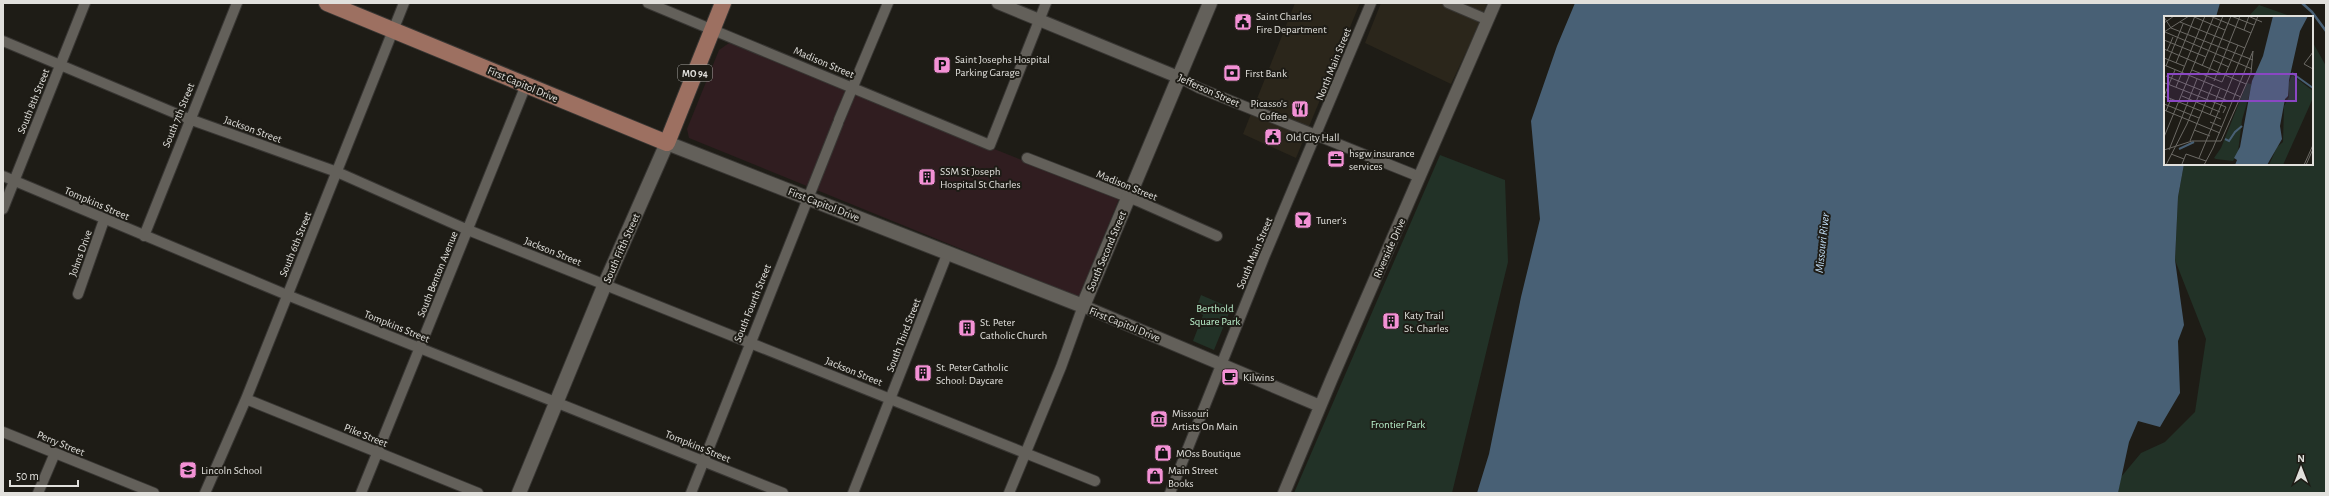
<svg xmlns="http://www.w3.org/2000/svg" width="2329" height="496" font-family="'Alegreya Sans',sans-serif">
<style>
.built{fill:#2b261b}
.medical{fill:#301d20}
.green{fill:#223227}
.water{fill:#486075}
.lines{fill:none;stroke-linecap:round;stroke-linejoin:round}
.stream{stroke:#486075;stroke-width:2.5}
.minor-casing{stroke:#383633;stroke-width:12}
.tertiary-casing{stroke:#383633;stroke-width:14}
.secondary-casing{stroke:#383633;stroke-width:16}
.primary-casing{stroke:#383633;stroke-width:18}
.minor{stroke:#63605a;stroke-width:10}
.tertiary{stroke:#63605a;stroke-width:12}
.secondary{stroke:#63605a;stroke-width:14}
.primary{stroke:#9d7061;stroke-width:16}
.labels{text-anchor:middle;stroke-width:4;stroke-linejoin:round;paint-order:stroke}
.shield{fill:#1e1c16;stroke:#a6a5a1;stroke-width:1}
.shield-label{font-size:10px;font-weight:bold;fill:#e1e0dc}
.poi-label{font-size:11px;fill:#e1e0dc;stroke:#1e1c16;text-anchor:start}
.street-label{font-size:11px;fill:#e1e0dc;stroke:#1e1c16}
.park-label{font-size:11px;fill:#bbf2cd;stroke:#1e1c16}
.water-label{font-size:12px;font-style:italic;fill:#c2def7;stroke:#1e1c16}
.inset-river{fill:none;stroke:#486075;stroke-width:2}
.inset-road{fill:none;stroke:#6c6a65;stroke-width:1}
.view{fill:#8a47c3;fill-opacity:0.15;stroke:#8a47c3;stroke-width:2}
.inset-edge{fill:none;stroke:#e1e0dc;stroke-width:2}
</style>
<rect width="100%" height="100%" fill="#1e1c16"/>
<path class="built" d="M1295 3H1360L1296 158 1243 134Z
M1381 3H1487L1478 27 1451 84 1365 43Z"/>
<path class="medical" d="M729 43 1119 199 1079 297 689 138 687 129 719 50Z"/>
<path class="green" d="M2259 5 2293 17H2248Z
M2312 41 2326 66V493H2118L2121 477 2141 453 2165 442 2195 412 2206 339 2175 260 2178 197 2184 164H2312Z
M1440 155 1505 180 1508 262 1452 493H1294Z
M1201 295 1231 308 1214 350 1193 341 1203 315 1195 311Z"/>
<path class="water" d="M1575 3H2220L2216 17H2165V164H2184L2178 197 2175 260 2184 325 2178 341 2180 393 2160 427 2138 421 2129 442 2118 493H1477L1489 454 1521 297 1540 219 1531 121 1557 46Z"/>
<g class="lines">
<path class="stream" d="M2302 3 2312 12 2326 31"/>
<defs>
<path id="minor" d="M648 3 990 145 1046 3
M1448 3 1488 20
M3 41 189 119 337 172 468 230 1095 481
M1178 77 1199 88 1420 177
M839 120 888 3
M1027 158 1138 201 1217 236
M3 176 287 295 783 493
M3 209 85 3
M144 236 237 3
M78 294 104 220
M246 399 478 493
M3 432 154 493
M38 493 55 453
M205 493 246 399 404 3
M361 493 526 85
M691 493 838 123
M853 493 948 252
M1009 493 1061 367 1083 306
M1170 493 1265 255 1371 3"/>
<path id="tertiary" d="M998 3 1178 77
M1083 306 1320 406
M1284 493 1332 378 1495 3"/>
<path id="secondary" d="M519 493 605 284 667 143 1083 306 1210 3"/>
<path id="primary" d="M327 3 667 143 723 3"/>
</defs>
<use href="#minor" class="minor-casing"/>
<use href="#tertiary" class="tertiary-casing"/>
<use href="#secondary" class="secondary-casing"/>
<use href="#primary" class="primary-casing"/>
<use href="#minor" class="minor"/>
<use href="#tertiary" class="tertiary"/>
<use href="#secondary" class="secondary"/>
<use href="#primary" class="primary"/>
</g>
<defs>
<symbol id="civic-square" viewBox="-11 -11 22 22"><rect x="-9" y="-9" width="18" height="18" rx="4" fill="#f391d5" stroke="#1e1c16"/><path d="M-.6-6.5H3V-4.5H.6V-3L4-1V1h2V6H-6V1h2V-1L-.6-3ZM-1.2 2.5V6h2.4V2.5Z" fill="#111"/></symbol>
<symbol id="parking-square" viewBox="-11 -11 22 22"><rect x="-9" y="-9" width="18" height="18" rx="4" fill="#f391d5" stroke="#1e1c16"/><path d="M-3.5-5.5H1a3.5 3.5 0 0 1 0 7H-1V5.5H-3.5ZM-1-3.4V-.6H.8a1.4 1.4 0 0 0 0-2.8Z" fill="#111"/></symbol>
<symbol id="bank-square" viewBox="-11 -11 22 22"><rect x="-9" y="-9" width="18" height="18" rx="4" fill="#f391d5" stroke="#1e1c16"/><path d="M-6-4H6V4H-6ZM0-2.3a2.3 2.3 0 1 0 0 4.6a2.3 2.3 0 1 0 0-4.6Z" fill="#111"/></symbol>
<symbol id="restaurant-square" viewBox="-11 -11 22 22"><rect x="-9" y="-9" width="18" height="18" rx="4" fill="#f391d5" stroke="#1e1c16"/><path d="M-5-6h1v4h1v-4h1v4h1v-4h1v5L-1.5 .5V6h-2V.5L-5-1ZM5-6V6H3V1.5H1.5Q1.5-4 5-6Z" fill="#111"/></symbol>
<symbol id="office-square" viewBox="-11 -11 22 22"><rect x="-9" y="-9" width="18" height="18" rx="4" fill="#f391d5" stroke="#1e1c16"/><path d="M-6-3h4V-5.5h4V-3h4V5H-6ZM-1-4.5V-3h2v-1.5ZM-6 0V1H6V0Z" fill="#111"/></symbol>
<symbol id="building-square" viewBox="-11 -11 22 22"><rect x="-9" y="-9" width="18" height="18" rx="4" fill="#f391d5" stroke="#1e1c16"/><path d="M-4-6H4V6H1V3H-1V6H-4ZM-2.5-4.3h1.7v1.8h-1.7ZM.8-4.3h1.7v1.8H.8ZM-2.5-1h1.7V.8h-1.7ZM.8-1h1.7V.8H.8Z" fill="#111"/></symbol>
<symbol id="bar-square" viewBox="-11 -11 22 22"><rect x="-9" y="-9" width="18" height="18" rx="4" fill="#f391d5" stroke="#1e1c16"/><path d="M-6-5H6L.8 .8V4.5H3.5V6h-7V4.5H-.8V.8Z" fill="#111"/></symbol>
<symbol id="cafe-square" viewBox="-11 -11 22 22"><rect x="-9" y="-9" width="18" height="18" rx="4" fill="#f391d5" stroke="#1e1c16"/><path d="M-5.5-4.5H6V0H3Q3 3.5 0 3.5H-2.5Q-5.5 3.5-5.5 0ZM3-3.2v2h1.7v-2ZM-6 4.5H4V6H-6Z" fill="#111"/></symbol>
<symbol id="museum-square" viewBox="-11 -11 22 22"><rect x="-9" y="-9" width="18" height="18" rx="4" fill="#f391d5" stroke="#1e1c16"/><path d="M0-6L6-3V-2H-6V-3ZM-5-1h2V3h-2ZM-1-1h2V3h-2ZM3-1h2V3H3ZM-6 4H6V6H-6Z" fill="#111"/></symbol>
<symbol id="shop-square" viewBox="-11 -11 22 22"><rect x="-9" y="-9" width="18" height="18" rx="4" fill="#f391d5" stroke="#1e1c16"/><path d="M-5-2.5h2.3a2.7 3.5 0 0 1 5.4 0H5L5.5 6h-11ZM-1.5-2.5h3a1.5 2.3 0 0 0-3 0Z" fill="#111"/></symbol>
<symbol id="school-square" viewBox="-11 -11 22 22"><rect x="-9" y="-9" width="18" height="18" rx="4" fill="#f391d5" stroke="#1e1c16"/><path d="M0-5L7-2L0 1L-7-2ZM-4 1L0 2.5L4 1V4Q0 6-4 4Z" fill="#111"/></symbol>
</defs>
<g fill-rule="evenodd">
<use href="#civic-square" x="1233" y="12" width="20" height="20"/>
<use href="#parking-square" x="932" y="55" width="20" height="20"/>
<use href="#bank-square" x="1222" y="63" width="20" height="20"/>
<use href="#restaurant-square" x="1290" y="99" width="20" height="20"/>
<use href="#civic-square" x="1263" y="127" width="20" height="20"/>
<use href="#office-square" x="1326" y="149" width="20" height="20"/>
<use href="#building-square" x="917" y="167" width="20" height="20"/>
<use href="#bar-square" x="1293" y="210" width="20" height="20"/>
<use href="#building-square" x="1381" y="311" width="20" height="20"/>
<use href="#building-square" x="957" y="318" width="20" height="20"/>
<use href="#building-square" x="913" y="363" width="20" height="20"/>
<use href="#cafe-square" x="1220" y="367" width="20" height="20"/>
<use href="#museum-square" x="1149" y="409" width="20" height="20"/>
<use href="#shop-square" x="1153" y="443" width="20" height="20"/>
<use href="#school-square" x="178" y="460" width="20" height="20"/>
<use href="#shop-square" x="1145" y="466" width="20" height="20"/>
</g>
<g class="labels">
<rect class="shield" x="678" y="65" width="34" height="16" rx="3"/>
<g class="shield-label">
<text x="695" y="77">MO 94</text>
</g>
<g class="poi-label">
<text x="1256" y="20">Saint Charles<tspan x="1256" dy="13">Fire Department</tspan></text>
<text x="955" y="63">Saint Josephs Hospital<tspan x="955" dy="13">Parking Garage</tspan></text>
<text x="1245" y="77">First Bank</text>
<text x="1287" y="107" text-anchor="end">Picasso's<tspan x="1287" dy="13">Coffee</tspan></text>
<text x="1286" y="141">Old City Hall</text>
<text x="1349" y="157">hsgw insurance<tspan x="1349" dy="13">services</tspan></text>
<text x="940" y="175">SSM St Joseph<tspan x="940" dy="13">Hospital St Charles</tspan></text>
<text x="1316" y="224">Tuner's</text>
<text x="1404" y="319">Katy Trail<tspan x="1404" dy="13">St. Charles</tspan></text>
<text x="980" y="326">St. Peter<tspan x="980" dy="13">Catholic Church</tspan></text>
<text x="936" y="371">St. Peter Catholic<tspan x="936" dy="13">School: Daycare</tspan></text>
<text x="1243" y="381">Kilwins</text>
<text x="1172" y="417">Missouri<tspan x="1172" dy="13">Artists On Main</tspan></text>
<text x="1176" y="457">MOss Boutique</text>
<text x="201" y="474">Lincoln School</text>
<text x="1168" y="474">Main Street<tspan x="1168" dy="13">Books</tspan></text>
</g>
<g class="street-label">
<text transform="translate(824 62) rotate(23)" y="4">Madison Street</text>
<text transform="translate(1333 64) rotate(-68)" y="4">North Main Street</text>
<text transform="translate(523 84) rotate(23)" y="4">First Capitol Drive</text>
<text transform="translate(1209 90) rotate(24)" y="4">Jefferson Street</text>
<text transform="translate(33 101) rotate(-68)" y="4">South 8th Street</text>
<text transform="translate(178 115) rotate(-68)" y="4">South 7th Street</text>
<text transform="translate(253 129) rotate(20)" y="4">Jackson Street</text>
<text transform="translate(1127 185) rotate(22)" y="4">Madison Street</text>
<text transform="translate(97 203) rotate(23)" y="4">Tompkins Street</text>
<text transform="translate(824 204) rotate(21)" y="4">First Capitol Drive</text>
<text transform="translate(295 244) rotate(-68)" y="4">South 6th Street</text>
<text transform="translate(621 248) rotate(-66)" y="4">South Fifth Street</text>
<text transform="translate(1389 248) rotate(-66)" y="4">Riverside Drive</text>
<text transform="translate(553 251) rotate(22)" y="4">Jackson Street</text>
<text transform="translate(1106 251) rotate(-67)" y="4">South Second Street</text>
<text transform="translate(80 253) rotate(-70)" y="4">Johns Drive</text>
<text transform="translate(1254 253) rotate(-67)" y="4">South Main Street</text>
<text transform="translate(437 274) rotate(-68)" y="4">South Benton Avenue</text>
<text transform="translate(752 303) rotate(-68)" y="4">South Fourth Street</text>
<text transform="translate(1125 324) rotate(22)" y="4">First Capitol Drive</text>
<text transform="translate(397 326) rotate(22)" y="4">Tompkins Street</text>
<text transform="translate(903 335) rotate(-69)" y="4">South Third Street</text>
<text transform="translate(854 371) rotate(22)" y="4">Jackson Street</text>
<text transform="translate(366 435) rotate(22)" y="4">Pike Street</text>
<text transform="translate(61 443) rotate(22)" y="4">Perry Street</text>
<text transform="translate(698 446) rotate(22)" y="4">Tompkins Street</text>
</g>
<g class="park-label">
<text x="1215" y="312">Berthold<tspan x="1215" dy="13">Square Park</tspan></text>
<text x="1398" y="428">Frontier Park</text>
</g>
<g class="water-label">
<text transform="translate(1822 243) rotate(-84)" y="4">Missouri River</text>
</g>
</g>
<g transform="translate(2164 16)">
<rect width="149" height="149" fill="#1e1c16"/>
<path d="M128 59 149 75V82L119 149H105L113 131 119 126 120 90 125 81 124 69ZM83 67 87 68V73L78 104 74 136 69 145 52 143 50 142 57 132Z" fill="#223227"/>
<path d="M109 0H144L136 15 125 64 124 80 121 83 116 110 118 123 103 149H71L73 144 70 142 76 131 88 65 99 40Z" fill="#486075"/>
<path class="inset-river" d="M128 57 149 72M61 123 65 125 71 116 78 110M15 133 30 126"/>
<path class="inset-road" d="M28 0 61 14M46 0 87 17M67 0 90 9M84 0 98 6M0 1 7 12 89 44M16 6 81 32M0 7 10 0M80 14 85 0M0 16 25 0M1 16 88 53M0 24 42 41M0 33 82 68M3 35 9 21M149 36 140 48 149 53M0 42 20 50M49 44 65 51M12 47 31 0M0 49 63 75 94 0M2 50 19 8M38 50 59 0M28 54 58 66 74 29M2 60 64 85M50 65 76 0M1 67 62 91 59 97M12 71 41 0M0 80 57 103M0 80 11 54M18 80 56 96M0 88 35 102M0 94 56 117M2 95 7 83M46 99 56 73M46 106 58 111M30 114 46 120M0 121 50 0M26 125 49 68M57 125 87 57 89 35M0 134 28 125H57M5 134 33 63M7 138 20 143M35 142 63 75 77 81M18 148 22 138 42 145M2 149 23 108 67 0M40 149 49 132 89 35M140 149 149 129M142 149 149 133"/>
<path class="view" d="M4 58H132V85H4Z"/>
<rect width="149" height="149" class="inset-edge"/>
</g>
<rect width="2329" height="496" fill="none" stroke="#e1e0dc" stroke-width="8"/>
<g transform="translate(2301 468)" stroke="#1e1c16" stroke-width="3" paint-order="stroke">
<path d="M0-3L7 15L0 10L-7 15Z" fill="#e1e0dc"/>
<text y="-6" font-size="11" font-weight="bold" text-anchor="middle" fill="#e1e0dc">N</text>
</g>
<path d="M10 480v6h68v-6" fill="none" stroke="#e1e0dc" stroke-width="2"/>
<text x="16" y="480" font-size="12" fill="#e1e0dc" stroke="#1e1c16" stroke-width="3" paint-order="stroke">50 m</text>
</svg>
